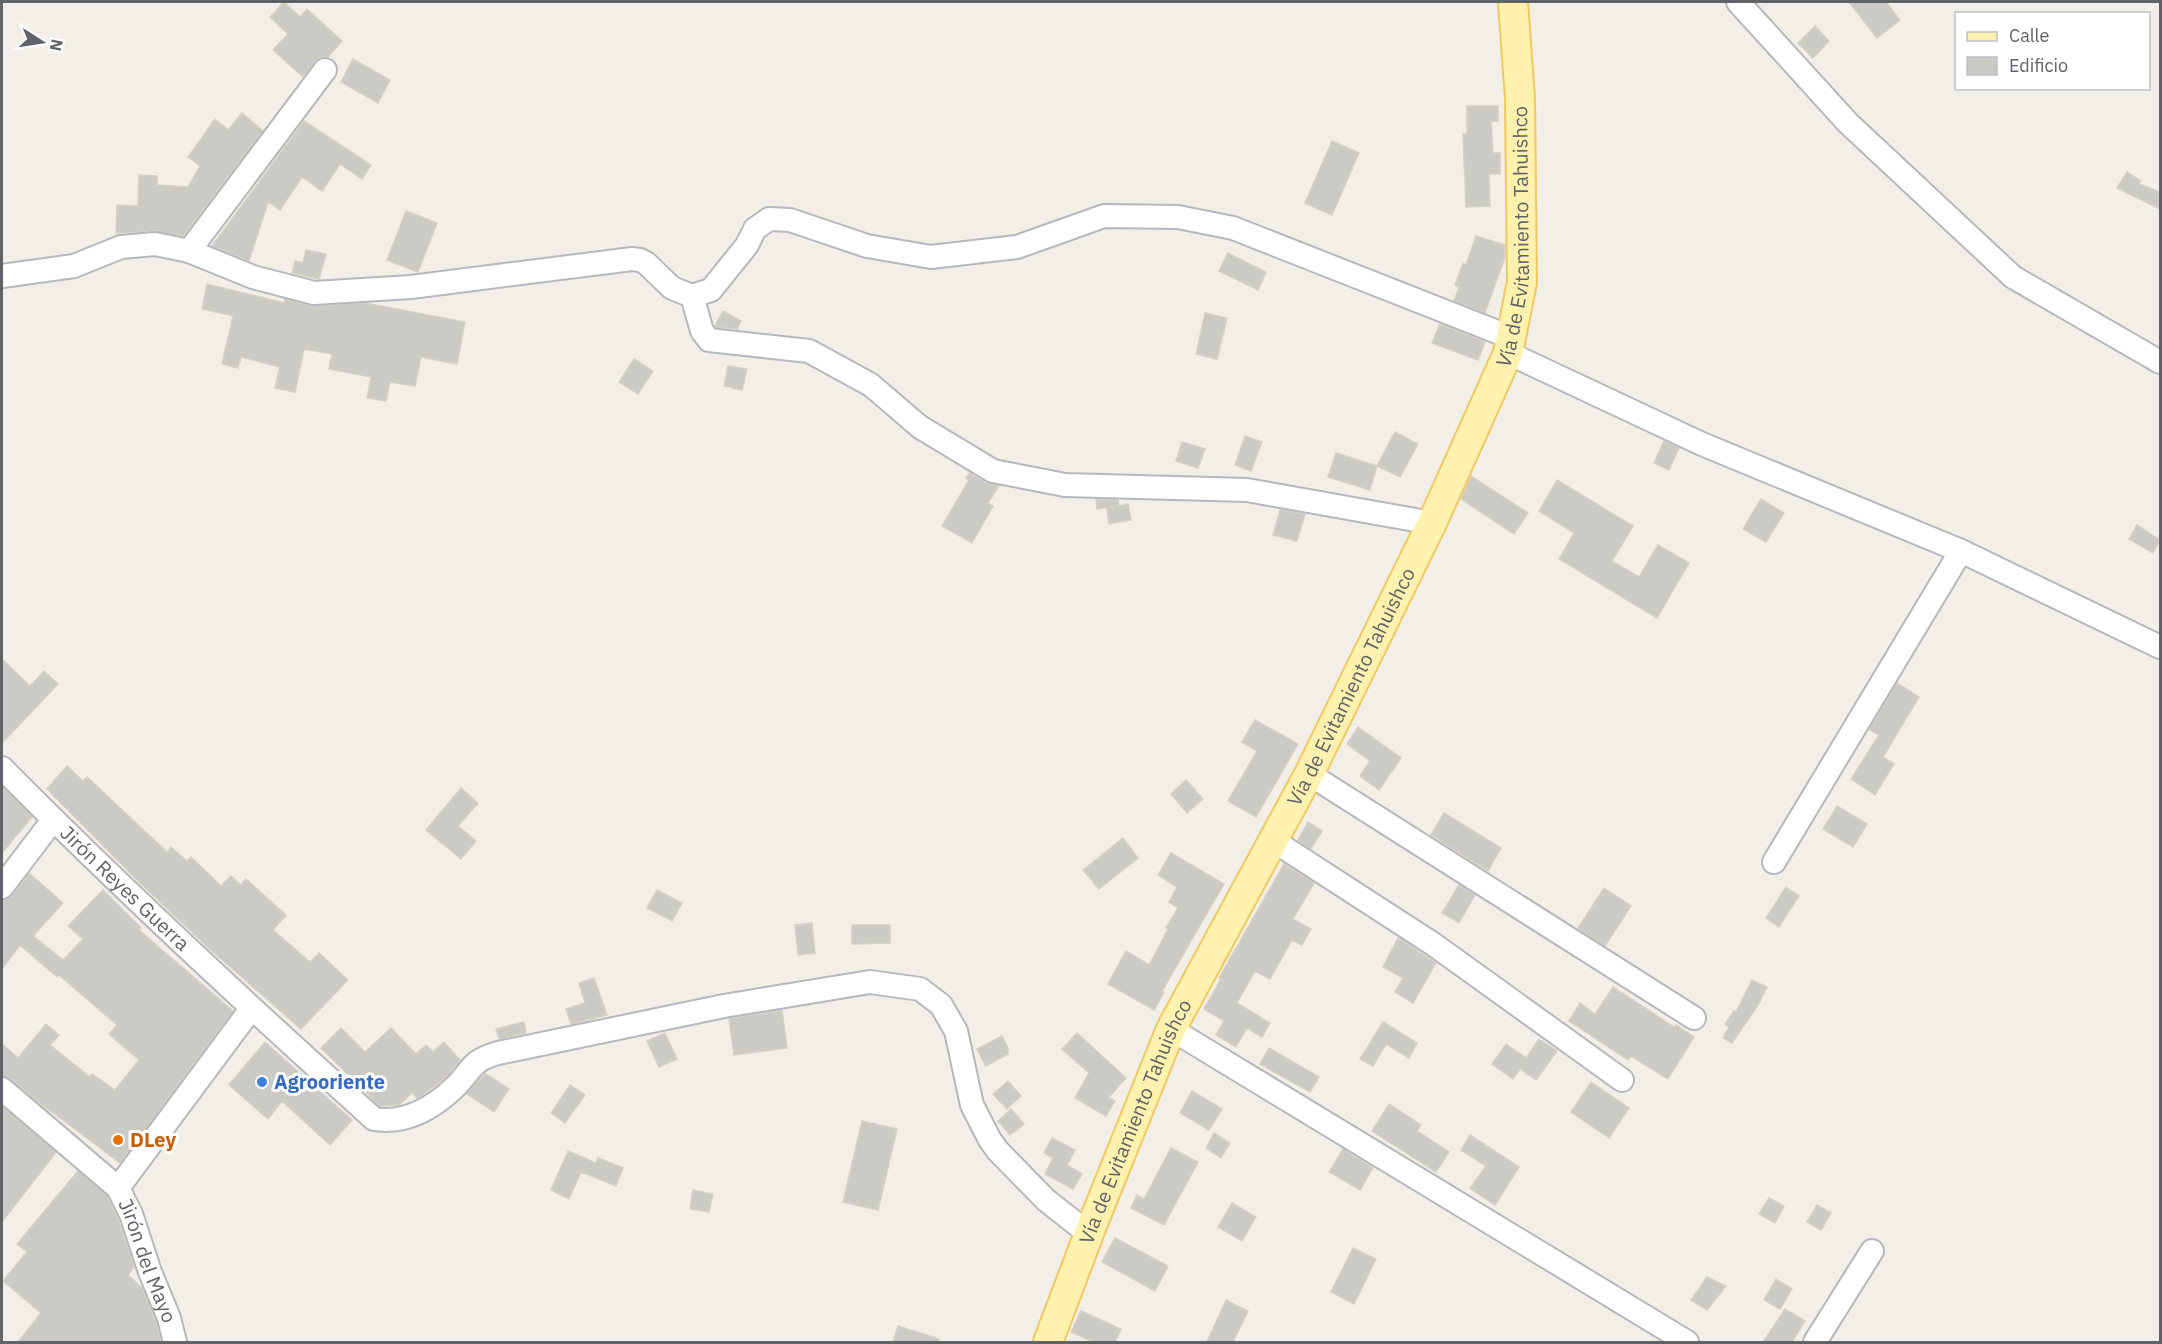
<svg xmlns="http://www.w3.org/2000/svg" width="2162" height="1344" font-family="'IBM Plex Sans',sans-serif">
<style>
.building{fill:#cccac5;stroke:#d6d1c6;stroke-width:1.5}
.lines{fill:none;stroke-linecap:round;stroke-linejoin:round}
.minor-casing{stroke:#b5b8bc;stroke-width:26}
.major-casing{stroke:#f2c960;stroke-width:32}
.minor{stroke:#fff;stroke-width:22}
.major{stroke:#fff2af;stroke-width:28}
.shop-dot{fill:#3f7fe0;stroke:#fff;stroke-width:2}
.food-dot{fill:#e8710a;stroke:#fff;stroke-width:2}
.labels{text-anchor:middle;stroke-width:6;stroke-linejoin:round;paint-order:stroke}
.street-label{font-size:20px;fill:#5f6368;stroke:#fff}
.shop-label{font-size:20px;font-weight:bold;fill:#366cbe;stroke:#fff;text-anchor:start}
.food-label{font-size:20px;font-weight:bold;fill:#c56008;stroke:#fff;text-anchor:start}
</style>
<rect width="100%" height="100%" fill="#f1efe8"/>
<path class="building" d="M284 2 300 17 307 9 342 41 328 57H320L315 61 303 77 273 50 288 34 270 17Z
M1849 2H1886L1900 20 1877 38Z
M1815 26 1829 41 1813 58 1798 43Z
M353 59 390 80 378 103 341 82Z
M1467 106H1498V121H1491L1493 153H1500V174H1489L1490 206 1466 207 1463 134H1467Z
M242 113 263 131 183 236 154 231 116 233 117 205 138 206 139 175 157 176V185L188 187 200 166 188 157 215 119 228 130Z
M304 121 371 165 362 179 340 164 322 191 302 177 280 210 268 202 249 261 212 246Z
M1332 141 1359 153 1332 215 1305 203Z
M2127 172 2141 181 2139 184 2160 192V209L2117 188Z
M406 211 437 223 418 272 387 260Z
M1476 236 1505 245V257L1485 313 1454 301 1459 287 1455 285 1463 263 1466 265Z
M306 250 326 254 319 279 292 273 295 261 303 263Z
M1228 253 1266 272 1258 290 1219 271Z
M207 284 284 303 285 299 314 306 365 303 465 322 457 364 421 357 415 386 390 382 386 401 367 398 371 377 329 369 332 354 304 349 295 392 275 388 280 367 241 357 238 368 222 364 233 316 202 309Z
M723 311 741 321 737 329 716 327 715 326Z
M1205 313 1227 318 1217 359 1196 354Z
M1440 324 1485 342 1478 360 1432 343Z
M634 359 653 371 638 394 619 382Z
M728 366 747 369 742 390 724 386Z
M1395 432 1418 444 1400 477 1377 466Z
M1245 436 1262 442 1251 471 1235 465Z
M1664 441 1679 448 1669 470 1654 463Z
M1182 442 1205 449 1198 468 1176 461Z
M1336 453 1377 466 1370 490 1328 477Z
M969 473 986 483 999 486 988 503 993 506 972 543 942 526 969 480 966 478Z
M1471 476 1528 513 1514 534 1461 499Z
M1557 480 1633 526 1612 561 1639 577 1658 545 1689 563 1657 618 1559 559 1574 533 1539 511Z
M1096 499 1118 500 1119 506 1128 504 1131 520 1109 524 1107 508 1116 506 1097 509Z
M1761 499 1784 513 1766 542 1743 529Z
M1280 510 1305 514 1297 541 1273 535Z
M2137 525 2160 540 2153 553 2129 539Z
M2 659 30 686 44 671 58 684 2 743Z
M1897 683 1919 697 1883 757 1894 764 1875 795 1851 779 1879 735 1869 729Z
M1255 720 1298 744 1256 817 1228 801 1257 751 1242 742Z
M1358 727 1401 758 1379 790 1360 776 1370 761 1347 744Z
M67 766 83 781 87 777 167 852 171 847 187 861 191 857 221 886 231 876 241 885 246 879 286 915 273 930 310 962 319 953 348 980 301 1029 213 952 139 882 47 789Z
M1186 780 1203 799 1187 813 1171 794Z
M2 787 32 817 2 853Z
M461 788 478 803 458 826 476 841 461 859 426 830Z
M1837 806 1867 824 1853 847 1823 829Z
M1444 813 1501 848 1488 871 1431 835Z
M1308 822 1322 831 1311 849 1298 840Z
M1123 838 1138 858 1099 889 1083 870Z
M1171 853 1224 884 1162 991 1164 992 1154 1010 1108 984 1126 951 1149 965 1168 929 1166 928 1178 908 1169 902 1177 887 1158 875Z
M1284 864 1314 883 1293 919 1311 929 1302 945 1292 940 1270 979 1255 971 1237 1003 1270 1023 1262 1037 1247 1028 1236 1047 1216 1035 1224 1021 1204 1009 1221 979 1219 978Z
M29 873 63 903 33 936 63 960 83 939 68 926 103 890 141 928 139 930 233 1011 120 1163 36 1100 11 1079 2 1075V1044L18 1058 46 1024 59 1035 50 1045 90 1077 92 1074 115 1090 139 1060 109 1034 117 1025 59 975 57 977 20 945 2 969V902L12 896Z
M1459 885 1475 895 1459 923 1442 913Z
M1786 887 1799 896 1779 927 1766 918Z
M1604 888 1631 906 1605 946 1578 928Z
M657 890 682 903 672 921 647 908Z
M812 923 815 953 798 955 795 925Z
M852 925H890V943L852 944Z
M1398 938 1436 963 1413 1003 1395 992 1403 978 1383 967Z
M594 978 607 1015 571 1024 566 1009 585 1003 579 983Z
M1752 980 1767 987 1758 1005 1732 1043 1723 1038 1729 1027 1725 1024 1734 1011 1736 1012Z
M1613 987 1674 1027 1676 1025 1694 1037 1668 1079 1631 1056 1628 1060 1569 1021 1580 1003 1595 1014Z
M782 1010 787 1048 734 1055 729 1019Z
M524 1022 526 1033 499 1039 496 1029Z
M1383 1022 1417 1043 1409 1058 1386 1044 1373 1066 1360 1059Z
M341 1028 365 1052 391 1028 416 1054 426 1045 433 1052 444 1042 460 1060 446 1077 421 1096 417 1098 412 1093 399 1105 380 1106 321 1048Z
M665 1033 677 1059 659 1067 647 1041Z
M1077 1033 1126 1078 1109 1097 1115 1101 1106 1116 1075 1098 1089 1073 1062 1049Z
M1002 1036 1008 1048V1054L986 1066 977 1049Z
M1539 1039 1557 1051 1536 1080 1520 1069 1513 1079 1492 1064 1506 1044 1526 1058Z
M265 1042 352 1120 330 1145 282 1101 268 1119 229 1085Z
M1269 1048 1319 1077 1310 1092 1260 1064Z
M485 1073 509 1089 494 1112 467 1094Z
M1008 1081 1021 1096 1007 1109 993 1094Z
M1591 1082 1629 1108 1609 1138 1571 1112Z
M570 1085 585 1095 565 1123 551 1113Z
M1192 1091 1222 1109 1209 1130 1180 1113Z
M1389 1104 1421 1125 1417 1131 1449 1152 1436 1172 1372 1131Z
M2 1106 56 1152 2 1222Z
M1011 1109 1024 1124 1010 1135 998 1121Z
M862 1121 897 1129 878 1210 843 1202Z
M1214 1133 1230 1143 1221 1158 1206 1148Z
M1470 1135 1519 1167 1495 1205 1470 1188 1486 1166 1461 1150Z
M1052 1138 1075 1150 1067 1165 1082 1174 1073 1189 1045 1174 1053 1158 1044 1153Z
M1171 1148 1198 1162 1164 1225 1131 1208 1137 1195 1144 1199Z
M1343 1149 1373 1168 1360 1190 1329 1172Z
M568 1151 596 1163 598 1158 623 1168 616 1186 581 1172 569 1199 551 1190Z
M78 1171 107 1196 118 1219 134 1267 128 1275 142 1288 156 1322 161 1342H18L41 1313 3 1281 27 1252 17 1244Z
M693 1190 713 1194 709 1212 690 1209Z
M1769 1198 1784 1206 1775 1223 1759 1214Z
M1232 1203 1256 1217 1242 1241 1218 1227Z
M1817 1205 1831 1213 1821 1230 1807 1222Z
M1115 1238 1168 1266 1155 1291 1102 1262Z
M1353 1248 1376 1259 1354 1304 1331 1292Z
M1707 1277 1726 1286 1707 1310 1691 1300Z
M1776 1279 1792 1289 1780 1309 1764 1300Z
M1226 1300 1248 1311 1233 1342H1207Z
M1785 1309 1805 1321 1792 1342H1763Z
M1081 1311 1121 1329 1115 1342H1094L1071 1332Z
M898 1326 939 1339 938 1342H893Z"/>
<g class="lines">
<defs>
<g id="minor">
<path d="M1738 2 1848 123 2013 277 2160 362"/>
<path d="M189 251 325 70"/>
<path d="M2 276 74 266 121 247 155 244 189 251 253 277 314 293 411 287 632 259 640 260 646 263 672 288 692 296 711 290 747 245 755 229 769 219 790 220 867 246 931 257 1017 247 1104 216 1178 217 1233 228 1510 337"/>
<path d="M692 296 702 331 709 340 809 351 871 385 920 427 993 471 1065 485 1247 490 1432 523"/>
<path d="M1508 353 1702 444 1961 551 2160 647"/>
<path id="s1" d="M2 768C122 889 247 1005 374 1119 405 1124 433 1108 455 1087 473 1069 470 1061 498 1053L724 1006 870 982 920 989 941 1005 956 1031 972 1105 990 1140 998 1151 1046 1200 1089 1234"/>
<path d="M1309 774 1694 1018"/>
<path d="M1274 841 1433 944 1622 1080"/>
<path d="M1774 862 1961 551"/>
<path d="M2 887 53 820"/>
<path d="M1171 1029 1687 1342"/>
<path id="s2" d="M2 1089 118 1188 131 1214 150 1272 169 1318 175 1342"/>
<path d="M118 1188 251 1009"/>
<path d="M1815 1342 1872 1251"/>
</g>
<g id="major">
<path id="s3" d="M1048 1342 1093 1223 1171 1029 1309 774 1432 523 1508 353 1522 282 1520 99 1513 2"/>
</g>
</defs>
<use href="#minor" class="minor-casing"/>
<use href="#major" class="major-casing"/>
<use href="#minor" class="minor"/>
<use href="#major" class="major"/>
</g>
<circle class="shop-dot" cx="262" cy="1082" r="6"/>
<circle class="food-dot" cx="118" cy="1140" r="6"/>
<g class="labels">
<g class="street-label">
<text dy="7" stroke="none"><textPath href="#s3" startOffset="1209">Vía de Evitamiento Tahuishco</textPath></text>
<text dy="7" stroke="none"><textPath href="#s3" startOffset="723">Vía de Evitamiento Tahuishco</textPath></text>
<text dy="7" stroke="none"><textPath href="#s1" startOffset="172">Jirón Reyes Guerra</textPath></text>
<text dy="7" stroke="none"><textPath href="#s3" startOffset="237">Vía de Evitamiento Tahuishco</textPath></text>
<text dy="7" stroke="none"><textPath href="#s2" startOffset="231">Jirón del Mayo</textPath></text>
</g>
<g class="shop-label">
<text x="274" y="1089">Agrooriente</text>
</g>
<g class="food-label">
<text x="130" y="1147">DLey</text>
</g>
</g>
<rect width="2162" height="1344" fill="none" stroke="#5f6368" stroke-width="6"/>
<rect x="1955" y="12" width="195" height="78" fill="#ffffff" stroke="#bfc1c3" stroke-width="1.5"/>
<rect x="1967" y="32" width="30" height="9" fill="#fff2af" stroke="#bfc1c3" stroke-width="1.5"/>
<text x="2009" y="42" font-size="18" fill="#5f6368">Calle</text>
<rect x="1967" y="57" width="30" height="18" fill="#cccac5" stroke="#bfc1c3" stroke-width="1.5"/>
<text x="2009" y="72" font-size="18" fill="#5f6368">Edificio</text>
<g transform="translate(42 42) rotate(102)" stroke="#ffffff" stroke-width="4.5" paint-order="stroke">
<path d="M0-4.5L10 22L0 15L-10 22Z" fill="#5f6368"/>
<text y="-9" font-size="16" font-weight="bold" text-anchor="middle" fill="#5f6368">N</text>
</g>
</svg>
